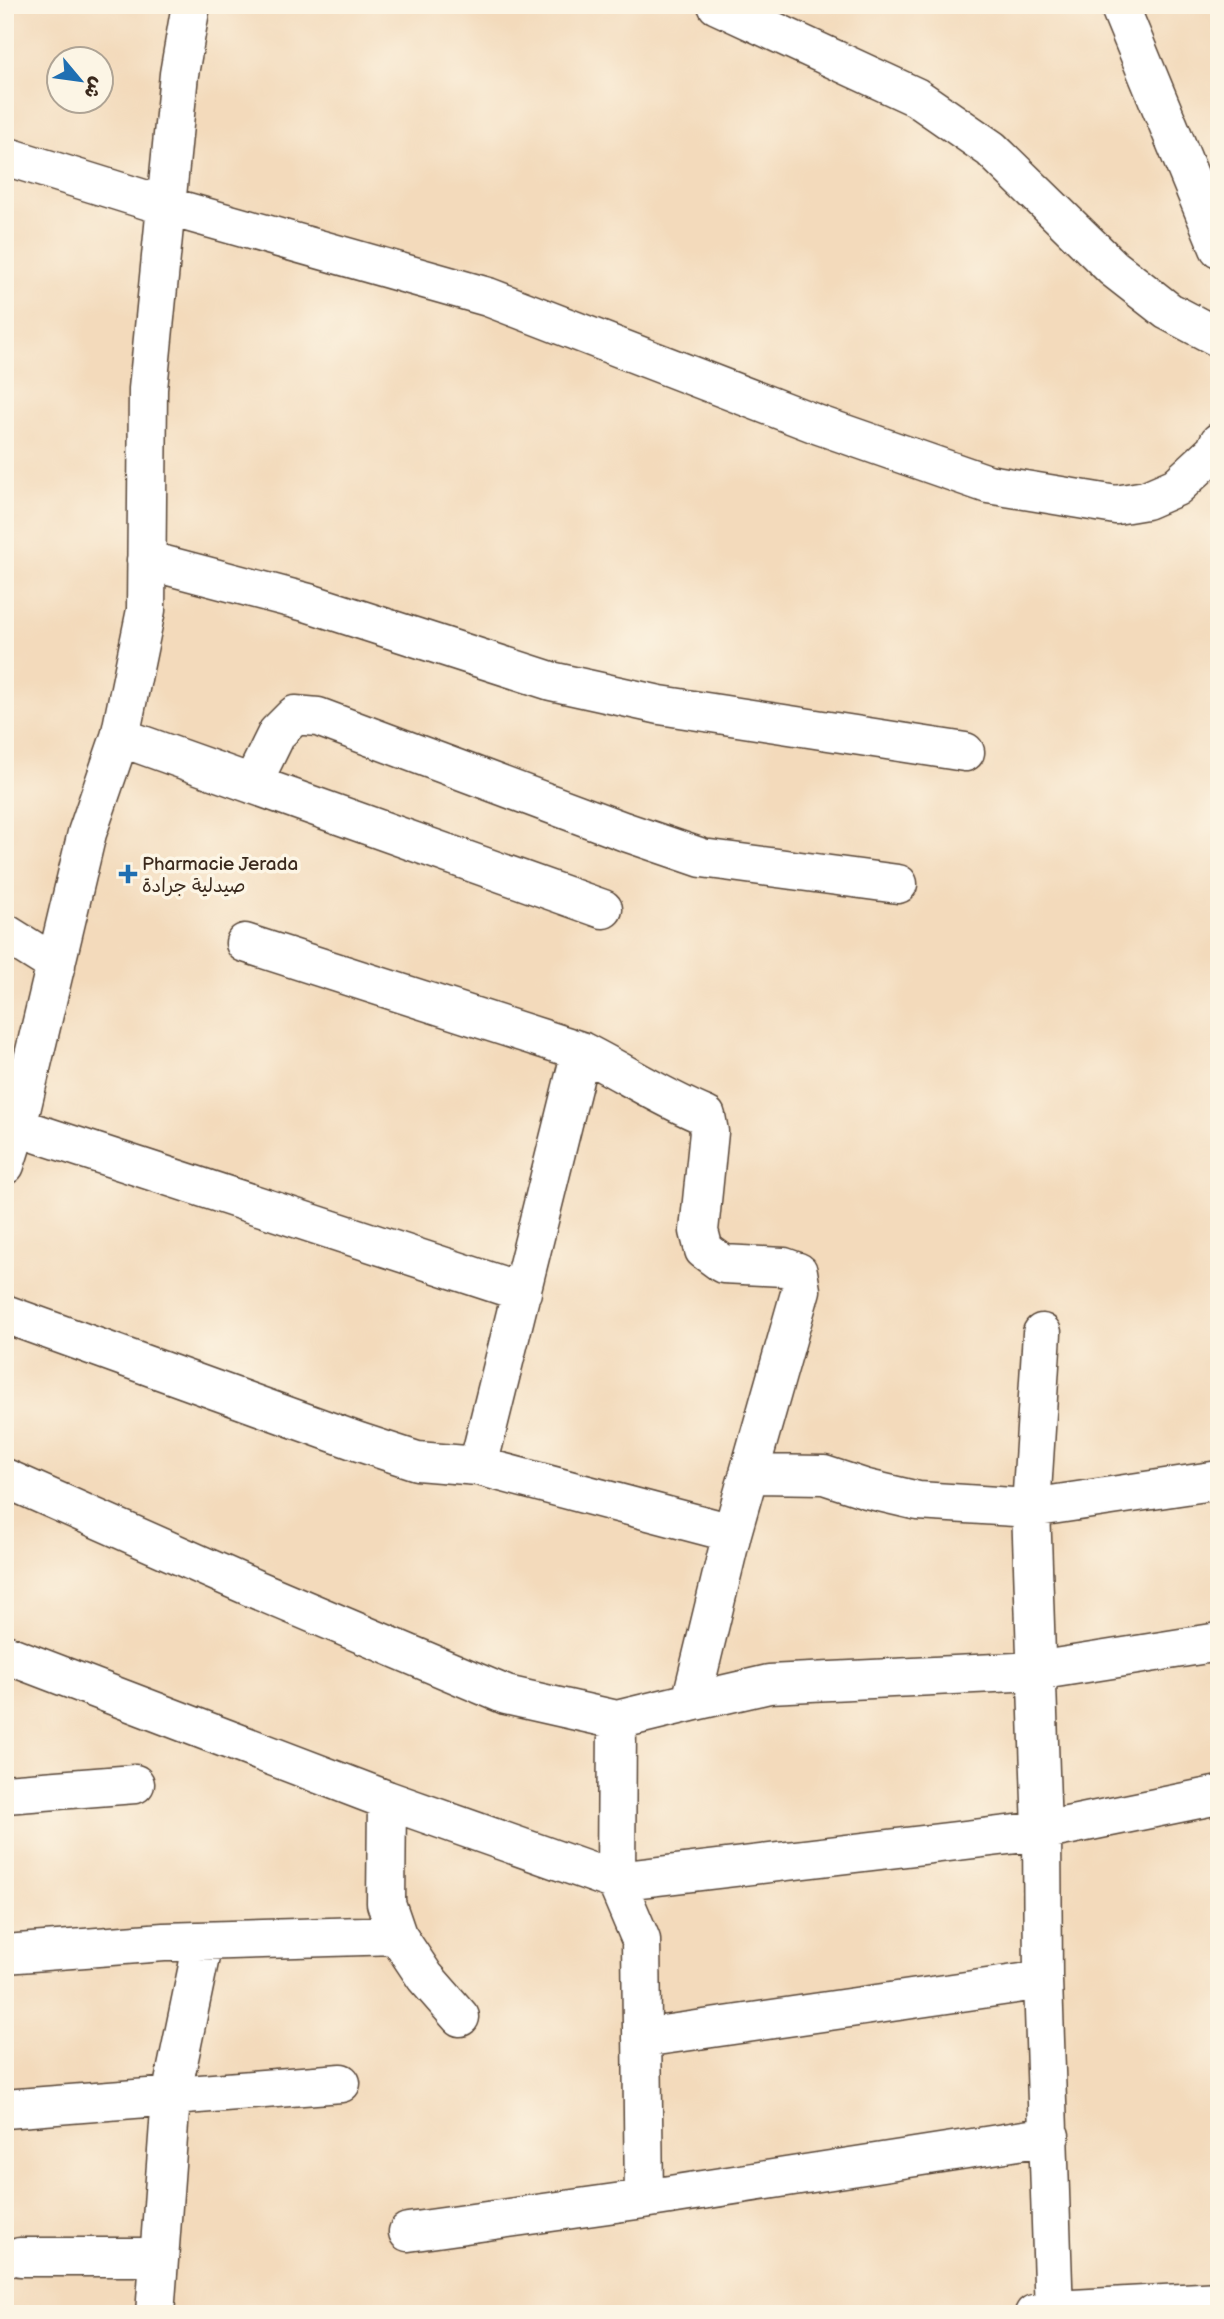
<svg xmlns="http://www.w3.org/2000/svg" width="1224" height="2319" font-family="'Balsamiq Sans','Playpen Sans Arabic',sans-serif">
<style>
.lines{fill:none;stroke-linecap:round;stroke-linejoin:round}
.street-casing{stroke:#574436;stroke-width:41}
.street{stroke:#fff;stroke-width:38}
.poi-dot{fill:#1f6fb2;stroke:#fcf5e5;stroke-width:2.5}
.labels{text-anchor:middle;stroke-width:7;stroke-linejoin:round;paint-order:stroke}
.poi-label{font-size:19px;fill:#3b2a1e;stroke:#fcf5e5;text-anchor:start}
</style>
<rect width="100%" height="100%" fill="#fcf5e5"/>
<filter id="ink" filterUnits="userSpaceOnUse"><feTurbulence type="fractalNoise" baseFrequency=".0143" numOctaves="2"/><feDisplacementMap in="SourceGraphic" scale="14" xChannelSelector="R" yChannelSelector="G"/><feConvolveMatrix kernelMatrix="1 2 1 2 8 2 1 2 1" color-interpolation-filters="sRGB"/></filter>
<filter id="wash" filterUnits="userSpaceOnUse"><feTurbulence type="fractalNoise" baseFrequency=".00686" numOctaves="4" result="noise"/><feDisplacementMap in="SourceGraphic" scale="28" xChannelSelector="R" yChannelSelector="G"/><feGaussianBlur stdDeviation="1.57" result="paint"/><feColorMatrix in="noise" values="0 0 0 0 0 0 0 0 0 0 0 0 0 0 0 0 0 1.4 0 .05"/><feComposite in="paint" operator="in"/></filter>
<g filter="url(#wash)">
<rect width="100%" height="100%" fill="#f3dabb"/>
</g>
<g filter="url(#ink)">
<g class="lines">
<defs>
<path id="street" d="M717 5 916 97 991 149 1113 268 1168 311 1219 338
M1119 5 1219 248
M5 156 166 206 488 297 819 425 988 484 1116 505 1146 500 1176 487 1215 451 1219 442
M146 560 309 603 551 681 660 705 965 752
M120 737 603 909
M252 784 277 733 295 715 318 717 623 831 702 858 898 884
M5 933 56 965
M5 1123 522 1292
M5 1165 17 1127 87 833 120 737 146 610 148 389 179 74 191 5
M5 1314 359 1442 417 1461 478 1466 732 1533
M1042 1333 1031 1508 1042 1831 1043 1980 1054 2314
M478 1466 581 1051
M749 1474 824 1475 867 1489 918 1501 1031 1508 1219 1480
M5 1478 253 1588 506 1695 617 1720 691 1702 732 1533 801 1290 798 1272 784 1267 723 1264 704 1250 699 1231 709 1132 706 1116C662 1098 623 1072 581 1051L245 943
M5 1654 387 1800 616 1881 1042 1831 1219 1795
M691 1702 769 1684 1036 1671 1219 1642
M617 1720 616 1881 641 1940 644 2199
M5 1794 135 1784
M387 1800 386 1903 397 1935 425 1977 460 2017
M5 1954 164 1942 397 1935
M642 2038 1043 1980
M5 2109 341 2083
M408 2232 644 2199 1050 2136
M20 2257H159
M155 2314 171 2097 203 1942
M1034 2314 1054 2310 1219 2301"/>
</defs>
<use href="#street" class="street-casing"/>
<use href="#street" class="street"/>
</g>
</g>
<path class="poi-dot" d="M124.5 863.5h7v7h7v7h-7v7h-7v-7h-7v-7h7z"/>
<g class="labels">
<g class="poi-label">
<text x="142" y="870">Pharmacie Jerada<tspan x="142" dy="22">صيدلية جرادة</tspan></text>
</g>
</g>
<rect width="1224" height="2319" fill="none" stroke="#fcf5e5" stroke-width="28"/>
<g transform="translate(80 80) rotate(119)"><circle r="33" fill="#fcf5e5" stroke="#afa495" stroke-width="2"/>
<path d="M0-5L12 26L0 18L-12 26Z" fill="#1f6fb2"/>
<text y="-10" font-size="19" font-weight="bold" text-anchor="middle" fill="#3b2a1e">ش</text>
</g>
</svg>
